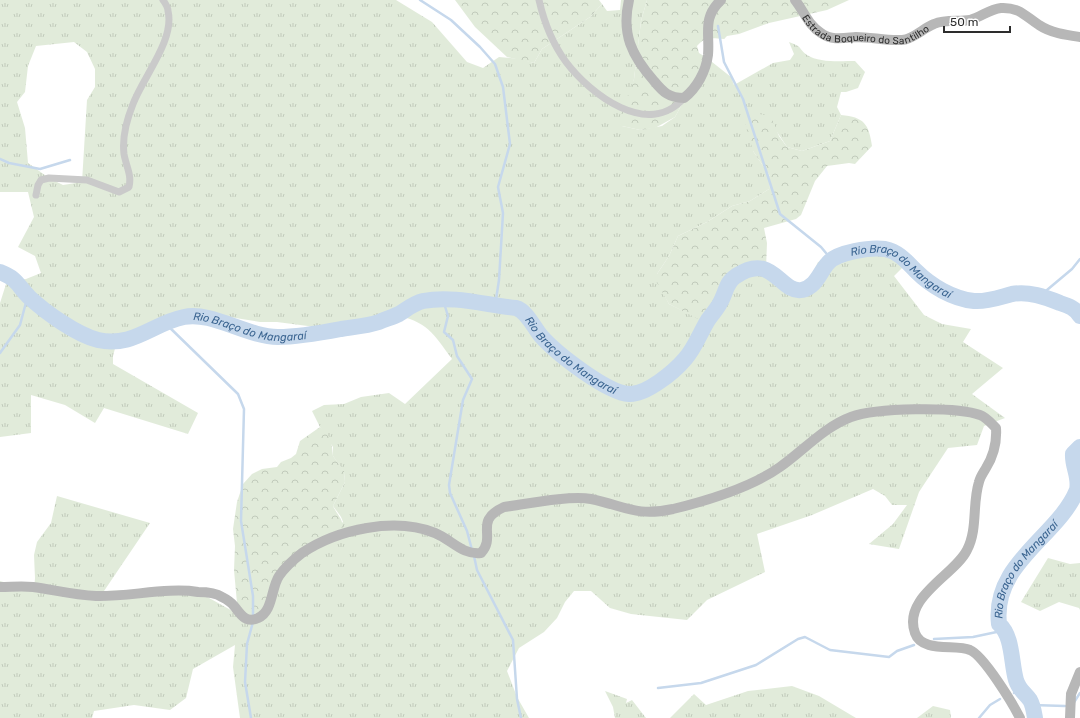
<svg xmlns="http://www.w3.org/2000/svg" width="1080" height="718" font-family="Rubik,sans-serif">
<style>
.grass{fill:url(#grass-tufts);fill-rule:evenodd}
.forest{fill:url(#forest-crowns)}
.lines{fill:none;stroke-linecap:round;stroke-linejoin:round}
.stream{stroke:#c6d8ec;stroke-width:2.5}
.river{stroke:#c6d8ec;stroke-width:16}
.street{stroke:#cacaca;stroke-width:7}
.secondary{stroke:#b7b7b7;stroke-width:10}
.labels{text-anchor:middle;stroke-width:4;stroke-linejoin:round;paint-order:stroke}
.street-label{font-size:10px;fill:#2d2d2d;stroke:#fff}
.water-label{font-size:11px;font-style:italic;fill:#3a6490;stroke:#fff}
</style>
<defs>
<pattern id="grass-tufts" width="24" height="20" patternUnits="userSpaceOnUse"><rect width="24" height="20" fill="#e1ebda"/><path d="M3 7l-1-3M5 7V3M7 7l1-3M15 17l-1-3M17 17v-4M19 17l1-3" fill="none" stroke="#c1cabb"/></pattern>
<pattern id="forest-crowns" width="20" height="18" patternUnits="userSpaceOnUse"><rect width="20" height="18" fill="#e1ebda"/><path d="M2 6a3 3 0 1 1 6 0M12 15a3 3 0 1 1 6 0" fill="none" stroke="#c1cabb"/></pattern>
</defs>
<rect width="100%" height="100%" fill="#fff"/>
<path class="grass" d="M0 0H396L432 22 467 62 483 68 499 57 520 59 534 63 542 49 590 17 602 4 607 11 620 10 621 0H647L641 21 634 79 622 126 640 130 662 126 675 117 707 58 731 77 734 85 773 63 790 60 794 54 789 42C803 47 798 48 807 55 819 63 841 61 855 61L865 72 858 88 846 92H841L837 107 841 115 830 141 802 151 787 147 775 129 753 151 770 176 769 189 750 201 732 206 707 222 678 236 669 256 657 274 663 292 669 304 706 322 716 312 719 293 739 272 766 268 792 288 805 290 818 262 837 257 877 251 909 261 894 276 924 315 942 324 971 329 963 342 1003 368 972 394 1005 418 984 426 977 445 948 448 919 492 899 549 869 544 893 524 907 505H892L885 496 873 489 812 515 757 534 765 572 707 600 687 620 631 614 610 608 591 591H574L565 602 557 618 544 632 519 648 507 671 517 697 529 718H240L233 667 235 645 193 669 186 698 170 710 134 705 94 711 92 718H0V581L34 591 35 578 34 555 37 542 51 523 57 496 150 523 104 591 191 588 238 614 281 574 343 522C341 515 337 512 333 506L345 482 344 472 333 456V447L320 427 312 411 324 405 344 404 361 397 389 393 405 404 452 359C433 333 427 321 394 315V310L373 323 352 330 331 329 277 322H260L210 314 139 337 124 339 118 337 113 356V364L198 413 188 434 104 408 95 423 65 405 31 395V433L0 437V303L7 281 26 279 41 273 35 256 18 247 34 217 28 192H0ZM74 42 87 52 95 69V87L87 100 82 182 63 185 49 178 28 163 25 128 17 102 25 92 28 66 36 46Z
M1048 558 1070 564 1080 563V610L1079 608 1059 602 1040 611 1021 602Z
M792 686 819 696 856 718H670L694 694 706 705 748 691Z
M605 691 627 699 626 703 632 700 646 718H615L613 707Z
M933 706 950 710 951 718H917Z"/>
<path class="forest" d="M455 0H599L602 4 590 17 542 49 534 63 507 57 475 27Z
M647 0H849L827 10 769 23 739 34 727 36 724 39C712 38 705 36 697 46L699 53 707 58 675 117 655 128 640 130 622 126 620 116 634 79 641 21Z
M756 113 771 117 779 136 787 147 802 151 830 141 841 115C864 117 869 124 872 146L855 164 849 163 827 166 815 181 801 215 796 219 764 228 767 243 766 268 739 272 719 293 716 312 706 323 669 304 656 281 657 274 669 256 678 236 707 222 732 206 750 201 769 189 770 176 753 151 745 123Z
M320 427 331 439 333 456 344 471 345 482 333 506C340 520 343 516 343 535L326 540 281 574 266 614 251 619 238 614 234 570 235 546 233 529 237 502 243 484 252 474 262 469 277 467 281 462 291 458 296 454 300 441Z"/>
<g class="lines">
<path class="stream" d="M420 0 451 20 480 47 495 64 503 87 510 144 498 187 503 213 499 280 495 306
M718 26 724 62 743 99 780 214 821 247 831 259
M0 159 9 163 40 169 70 160
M1041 295 1072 269 1080 259
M443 300 448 316 444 332 453 340 457 356 472 379 463 400 449 485 450 493 467 531 472 550
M1074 309 1080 308
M166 324 238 394 244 409 241 521 253 596V617
M0 353 20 325 28 295
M474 556 477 570 513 640 517 699 521 718
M934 639 973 637 1006 630
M658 688 701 683 756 665 798 639 805 637 830 650 889 657 897 651 914 645
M1014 693 1020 690
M1073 704 1080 693
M1032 705 1065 706
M251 718 245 682 247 644 253 622
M979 718 990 705 1000 699"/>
<g class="river">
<path id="s1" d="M0 272C18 279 17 285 29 297 45 312 77 335 98 340 133 348 153 323 184 317 212 311 247 337 278 337 299 337 320 333 341 329 354 327 367 326 379 322 386 319 393 317 399 314 407 309 414 303 423 301 453 295 486 305 516 308 527 311 534 328 541 336 556 353 607 393 629 394 646 395 674 372 685 359 695 348 700 333 708 320 712 314 717 309 720 303 726 293 726 282 736 276 773 251 780 294 802 290 817 286 819 273 828 263 837 252 871 247 885 249 899 252 906 261 916 271 931 286 953 299 974 301 988 302 1000 297 1012 294 1029 291 1045 297 1060 303 1069 306 1075 308 1080 316"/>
<path id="s2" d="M1035 718C1034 712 1033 705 1030 700 1024 692 1019 690 1016 680 1011 663 1013 636 999 624 992 563 1058 537 1077 490 1080 477 1072 466 1073 454L1080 447"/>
</g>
<path class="street" d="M539 0C544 22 552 43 566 62 590 94 648 139 684 98
M36 195 38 185 41 180 49 178 87 180 119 192 129 187C132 175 126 166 124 154 122 138 127 119 133 104 143 77 175 40 168 11 168 7 165 3 163 0"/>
<g class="secondary">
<path d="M629 0C621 34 632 56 654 81 663 92 669 98 684 98 697 88 706 71 708 55 710 33 702 18 721 0"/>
<path id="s3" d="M795 0C804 11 808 25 821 33 832 41 844 38 856 37 871 37 887 41 902 40 914 39 923 28 934 24 946 19 958 22 970 20 981 17 990 9 1001 8 1020 7 1026 17 1039 25 1051 33 1066 35 1080 37"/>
<path d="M0 587C11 587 22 586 33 587 54 590 74 595 96 596 128 597 168 587 198 592 205 592 216 593 222 597 226 599 231 602 234 606 240 613 245 624 258 618 273 612 271 588 279 576 285 567 293 560 302 553 338 529 395 517 435 533 452 540 462 555 481 553 497 536 473 521 504 507 526 504 570 495 591 499 625 506 636 517 673 509 706 501 752 487 780 467 803 451 824 427 851 417 875 408 956 406 980 415 986 417 991 423 996 428 997 443 994 455 986 468 983 473 980 477 979 482 972 504 978 529 967 550 955 575 902 597 915 633 922 653 955 644 970 650 984 656 1013 704 1020 718"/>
<path d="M1070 718 1071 694 1080 672"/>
</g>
</g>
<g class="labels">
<g class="street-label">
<text dy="4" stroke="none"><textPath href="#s3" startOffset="86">Estrada Boqueiro do Santilho</textPath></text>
</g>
<g class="water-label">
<text dy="4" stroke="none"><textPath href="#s1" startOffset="1060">Rio Braço do Mangaraí</textPath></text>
<text dy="4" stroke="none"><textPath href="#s1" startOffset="279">Rio Braço do Mangaraí</textPath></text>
<text dy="4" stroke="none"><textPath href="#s1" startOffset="627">Rio Braço do Mangaraí</textPath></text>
<text dy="4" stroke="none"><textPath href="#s2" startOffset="166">Rio Braço do Mangaraí</textPath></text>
</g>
</g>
<path d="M944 26v6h66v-6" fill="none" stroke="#2d2d2d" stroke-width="2"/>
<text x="950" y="26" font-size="12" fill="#2d2d2d" stroke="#ffffff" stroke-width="3" paint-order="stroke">50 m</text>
</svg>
